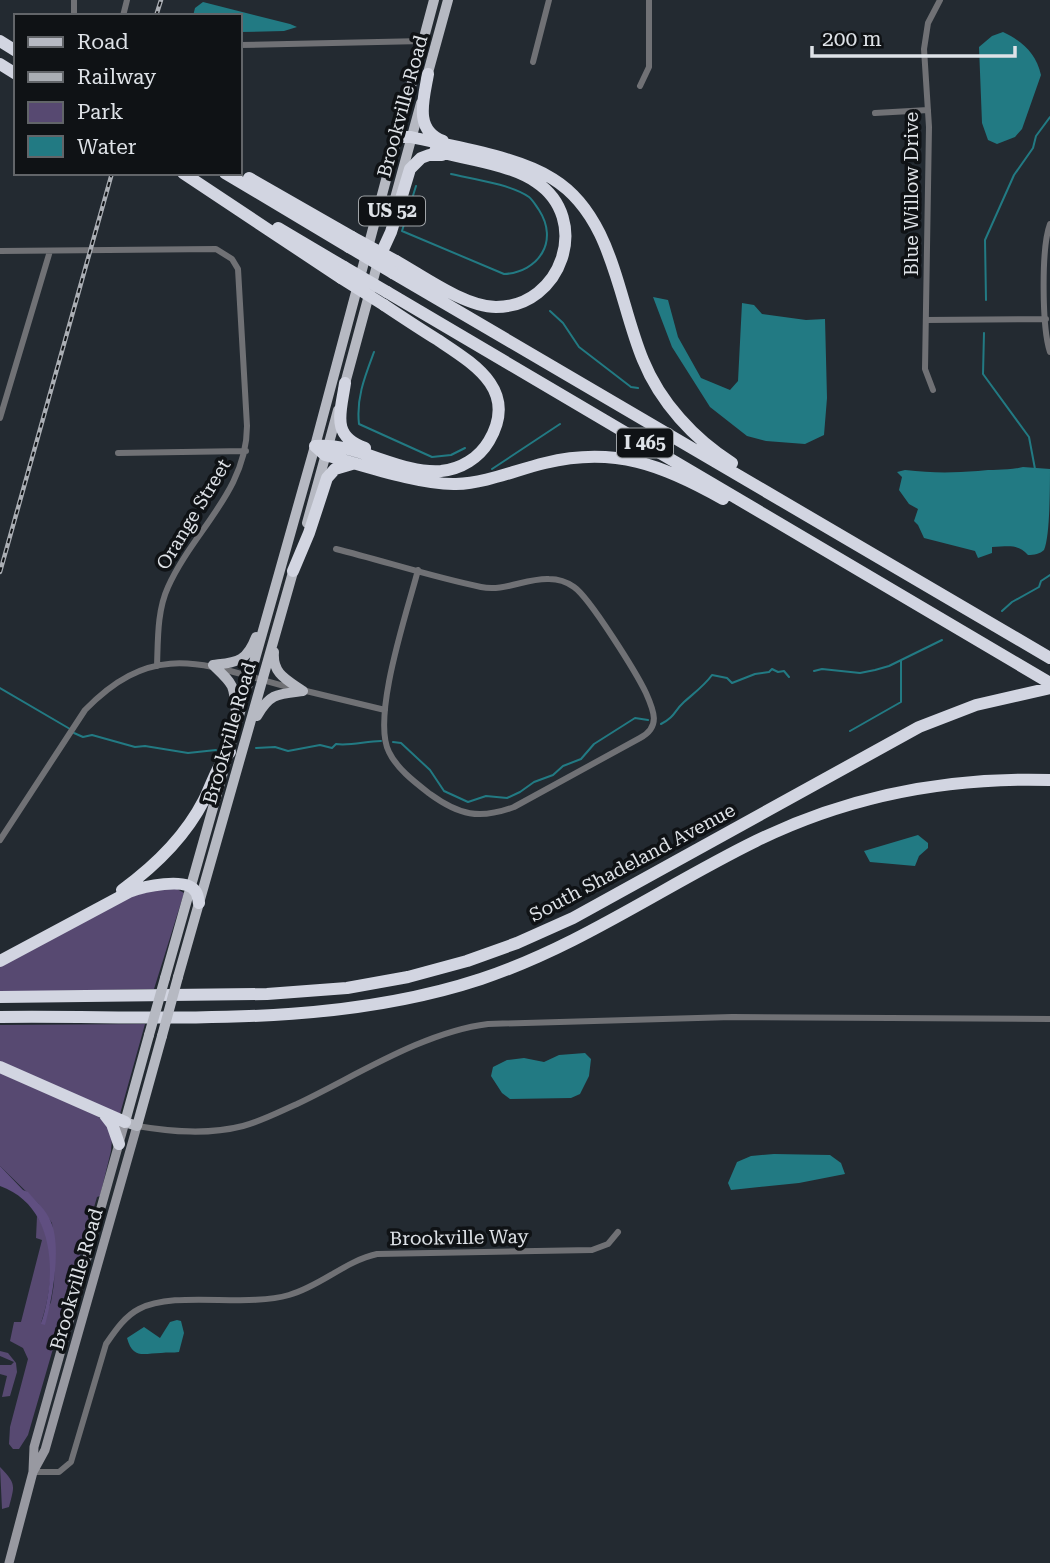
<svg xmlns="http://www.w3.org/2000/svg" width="1050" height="1563" font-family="'Roboto Serif',serif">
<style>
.green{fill:#574971}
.forest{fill:#604f81}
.water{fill:#227a83}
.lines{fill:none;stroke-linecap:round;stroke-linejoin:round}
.stream{stroke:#227a83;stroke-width:2}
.street{stroke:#707175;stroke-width:6}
.secondary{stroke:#9899a1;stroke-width:9}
.primary{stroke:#b6b9c2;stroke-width:10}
.highway{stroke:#d2d5e1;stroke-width:12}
.rail-casing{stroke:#aaaeb4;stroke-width:4.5}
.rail{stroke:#0f1215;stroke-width:2;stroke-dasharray:5;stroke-linecap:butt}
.primary-bridge{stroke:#b6b9c2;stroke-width:10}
.highway-bridge{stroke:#d2d5e1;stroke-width:12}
.labels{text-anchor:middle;stroke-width:7;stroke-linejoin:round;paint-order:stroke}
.shield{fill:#0f1215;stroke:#a0a4a8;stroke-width:2}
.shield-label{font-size:18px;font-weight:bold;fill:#dee2e7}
.street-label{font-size:19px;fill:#dee2e7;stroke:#0f1215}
</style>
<rect width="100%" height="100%" fill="#232a31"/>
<path class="green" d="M177 889 184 893 154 989 0 992V966L121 900 153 890Z
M145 1024 120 1114 0 1064V1025Z
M0 1071 97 1115 109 1128 112 1139 111 1151 100 1196 97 1197 28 1435 19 1449H13L9 1444 10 1427 28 1359 23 1348 10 1341 14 1322H21L42 1240 36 1238 37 1216C57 1247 52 1290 41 1323L51 1302 54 1284 55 1250 52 1223 38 1203 0 1166Z
M0 1351 8 1353 16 1363 17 1372 10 1396 2 1397 7 1376 0 1374V1365H11L14 1362 0 1356Z
M0 1467C16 1484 15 1484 9 1507L2 1509Z"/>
<path class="forest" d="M0 1166 23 1190 28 1192C36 1201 47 1211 51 1222 62 1247 52 1300 45 1325L41 1324C57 1276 56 1206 0 1186Z"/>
<path class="water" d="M203 2 290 24 297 27 284 31 240 32V16H193L195 8Z
M1003 32C1022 41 1036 53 1041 75L1022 129 1015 137 997 144 988 140 982 123 979 47 992 36Z
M653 297 668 300 678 337 701 378 730 390 738 381 742 303 754 305 762 314 806 320 825 319 827 398 824 435 805 444 766 441 747 436 710 407 672 347Z
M1023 467 1050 469C1050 487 1050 537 1044 550 1040 554 1034 555 1028 555 1017 543 1007 547 992 547V553L978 558 975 551 924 538 918 525 914 521 918 509 909 504 899 490 902 477 897 472 905 470C931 473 951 473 978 471 993 469 1007 471 1023 467Z
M918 835 928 843V848L919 856 915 866 870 862 864 851Z
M585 1053 591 1059 589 1076 580 1094 571 1098 510 1099 502 1093 491 1076 493 1067 507 1060 524 1058 544 1062 559 1055Z
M774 1154 830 1155 841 1163 845 1174 799 1183 731 1190 728 1183 737 1162 751 1156Z
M177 1320 181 1321 184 1333 179 1352C173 1353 168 1352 161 1353 144 1353 133 1360 127 1338L144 1327 160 1338 170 1322Z"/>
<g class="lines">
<path class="stream" d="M416 186 402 231 504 274C539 272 559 241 539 210 536 206 533 200 529 197 510 184 473 179 451 174
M986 300 985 240 1014 175 1033 148 1036 136 1050 117
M550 311 563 323 579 347 631 387 638 388
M984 333 983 374 1029 437 1035 469
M374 352C365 376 356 398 359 424L432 457 451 455 465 448
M492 469 560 424
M1002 611 1012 602 1039 587 1041 581 1050 575
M814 671 822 669 860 673 875 670 889 666 942 640
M0 688 70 729
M661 724C676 716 673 712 684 702 693 694 705 685 712 675L727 678 732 683 755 674 769 672 772 669 778 672 784 671 789 677
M850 731 901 702V660
M74 733 83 737 92 735 135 747 145 746 188 753 216 750
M393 742 401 743 430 770 444 791 468 802 486 796 507 798 520 792 534 782 553 775 563 766 581 759 594 744 635 718 648 720
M256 748 275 747 288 751 320 745 332 748 336 744C351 746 366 741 381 741"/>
<path class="street" d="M74 0V16
M123 16 127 0
M240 45 423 41
M533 62 549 0
M640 86 649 67V0
M875 113 928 110
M1050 224C1041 248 1042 328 1050 352
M0 251 216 249 232 259 238 269 247 426C247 491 193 531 168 587 157 611 158 640 157 666
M926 320 1046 319
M933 390 925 369 929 127 924 49 928 23 940 0
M0 418 50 251
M118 453 246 451
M336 549C384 561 432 577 481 587 504 592 526 578 549 579 558 579 567 582 574 587 590 598 637 674 646 693 654 711 661 727 640 738L514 807C479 820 459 815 430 794 416 783 397 769 389 752 371 717 408 609 418 570
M302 690 385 710
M0 840 85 710C156 637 207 666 292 688
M137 1126C172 1132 208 1135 243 1126 262 1121 279 1112 297 1104 356 1076 423 1032 488 1024L732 1017 1050 1019
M33 1472H59L71 1462 106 1344C115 1331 125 1316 139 1309 175 1290 246 1308 289 1295 321 1286 345 1261 377 1254L592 1250 608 1244 618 1232"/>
<path class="secondary" d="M33 1471 34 1447 125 1122
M9 1563 33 1472 45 1450 137 1126"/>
<path class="primary" d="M426 80 448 0
M394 202 421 103
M343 391 379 258
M307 523 338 410
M274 652C272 674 287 680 303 691
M213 665C236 662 246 663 256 637
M213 665C234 685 234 684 236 713
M257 716C270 693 278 694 303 691
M178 977 295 565
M165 978 315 446 434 0
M149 1035 125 1122 137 1126 162 1036"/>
<path class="highway" d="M0 41 16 51
M0 64 16 74
M428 74C424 98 413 130 443 141
M399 137H411C454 147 517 156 553 179 613 216 618 300 643 360 660 402 694 439 732 463
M183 173 341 278
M225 173 349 247
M249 178 352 237
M278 228 344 267
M380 256 391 232 410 169 421 158 429 155H442
M396 261C423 276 465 307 496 307 562 307 592 219 536 182 510 164 465 159 435 151
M393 273 1050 658
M387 292 1050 683
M345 383C341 412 330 436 365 448
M315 446 325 455C362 465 420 485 456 484 486 483 516 470 545 463 614 446 663 465 723 499
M315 446C357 442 398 474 441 471 461 469 479 458 489 441 519 390 474 364 438 340 420 329 402 317 384 305
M293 571 309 533 327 478 335 469 352 464
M122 890C155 866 185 837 204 800 212 784 217 765 230 752
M0 961 129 892C142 887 187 876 196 892 198 895 198 899 199 903
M0 997 267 994 347 988 408 977 467 961 517 943 573 918 919 727 976 705 1050 688
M0 1017C161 1015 326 1030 481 979 580 946 664 886 756 841 848 796 949 777 1050 780
M0 1067 125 1122
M105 1115 112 1124 119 1144"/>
<defs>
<path id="rail" d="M156 16 161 0
M0 572 112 173"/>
</defs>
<use href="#rail" class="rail-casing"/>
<use href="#rail" class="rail"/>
<path class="primary-bridge" d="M149 1035 165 978
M162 1036 178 977"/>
<path class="highway-bridge" d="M352 237 396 261
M349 247 393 273
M344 267 387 292
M341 278 384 305"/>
</g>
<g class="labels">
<g class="shield">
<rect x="359" y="196.5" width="66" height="29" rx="5"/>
<rect x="617" y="428.5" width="56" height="29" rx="5"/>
</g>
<g class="shield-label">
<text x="392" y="217">US 52</text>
<text x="645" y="449">I 465</text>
</g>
<g class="street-label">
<text transform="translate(402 106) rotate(-75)" y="7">Brookville Road</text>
<text transform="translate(911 194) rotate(-90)" y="7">Blue Willow Drive</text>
<text transform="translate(193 514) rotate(-59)" y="7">Orange Street</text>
<text transform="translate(229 733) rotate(-74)" y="7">Brookville Road</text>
<text transform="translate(632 862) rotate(-28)" y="7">South Shadeland Avenue</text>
<text transform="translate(459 1237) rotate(-1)" y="7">Brookville Way</text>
<text transform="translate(76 1279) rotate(-74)" y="7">Brookville Road</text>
</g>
</g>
<rect x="14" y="14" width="228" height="161" fill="#0f1215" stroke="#626569" stroke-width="2"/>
<rect x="28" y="37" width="35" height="10" fill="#b6b9c2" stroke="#626569" stroke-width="2"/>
<text x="77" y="49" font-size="21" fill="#dee2e7">Road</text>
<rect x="28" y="72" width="35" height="10" fill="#aaaeb4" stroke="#626569" stroke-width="2"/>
<text x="77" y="84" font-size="21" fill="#dee2e7">Railway</text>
<rect x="28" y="102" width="35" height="21" fill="#574971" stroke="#626569" stroke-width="2"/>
<text x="77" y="119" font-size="21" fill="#dee2e7">Park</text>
<rect x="28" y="136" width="35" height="21" fill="#227a83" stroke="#626569" stroke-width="2"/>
<text x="77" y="154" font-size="21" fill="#dee2e7">Water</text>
<path d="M812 46v10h203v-10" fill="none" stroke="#dee2e7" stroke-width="3.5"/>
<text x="822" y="46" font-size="21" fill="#dee2e7" stroke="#0f1215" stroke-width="5" paint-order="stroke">200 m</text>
</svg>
